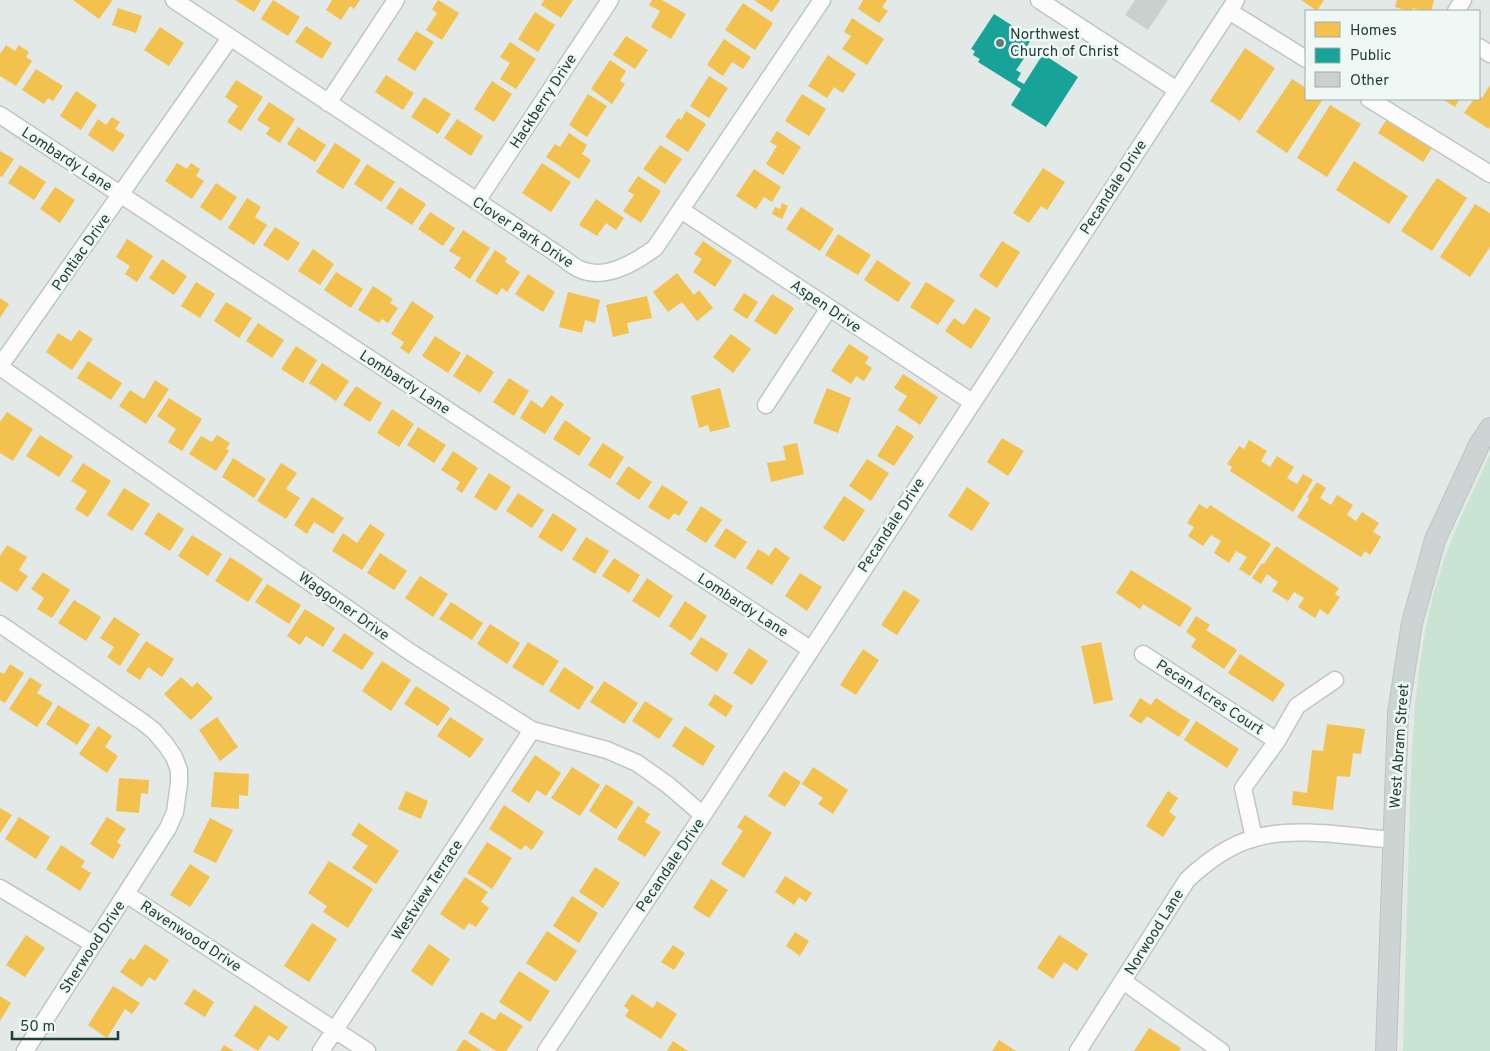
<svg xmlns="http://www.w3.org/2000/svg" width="1490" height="1051" font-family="Overpass,sans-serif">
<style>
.green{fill:#cae4d3}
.homes{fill:#f2c14e}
.public{fill:#17a398}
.building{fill:#cad0ce}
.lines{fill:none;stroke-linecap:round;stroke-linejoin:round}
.minor-casing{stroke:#c0c6c3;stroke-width:19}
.major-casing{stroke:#bbc5c3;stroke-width:22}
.minor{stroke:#fbfcfb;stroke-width:16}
.major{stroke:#ccd5d3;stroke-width:20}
.poi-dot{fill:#647a75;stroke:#f0f8f5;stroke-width:2}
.labels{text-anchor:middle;stroke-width:5;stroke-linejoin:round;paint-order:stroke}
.poi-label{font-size:15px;fill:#1f3e38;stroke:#f0f8f5;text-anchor:start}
.street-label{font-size:15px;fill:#1f3e38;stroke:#f0f8f5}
</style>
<rect width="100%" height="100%" fill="#e3e9e6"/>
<path class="green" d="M1490 455V1051H1403C1405 980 1407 910 1409 839 1411 756 1413 673 1434 592 1447 544 1469 500 1490 455Z"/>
<path class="homes" d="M73 0H111L112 1 99 19Z
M235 0H261L254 12Z
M273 0 300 17 288 36 261 19Z
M332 0H360L354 9 350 6 341 20 326 10Z
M438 0 459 13 442 40 426 30 437 13 432 9Z
M544 0H573L561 18 541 5Z
M652 0H662L686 14 671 39 651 27 660 11 649 5Z
M754 0H780L772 12Z
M863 0H887L882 7 888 11 879 23 858 9Z
M1301 0H1324L1317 11Z
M1397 0H1434L1431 11H1423L1413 8 1412 11H1409L1395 7Z
M743 3 773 23 755 50 725 30Z
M118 8 142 16 136 33 112 25Z
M535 12 555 25 538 52 518 39Z
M852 18 884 39 867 65 842 49 851 36 844 32Z
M306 26 332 43 322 59 295 42Z
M160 27 184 43 169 66 144 50Z
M416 31 434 42 415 71 397 60Z
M626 36 648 50 635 69 613 55Z
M724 39 751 57 743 69 732 62 723 76 707 65Z
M510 42 536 59 516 89 500 79 510 63 500 57Z
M6 45 15 51 19 45 29 52 26 57 32 61 16 86 0 76V54Z
M1245 48 1275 68 1240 121 1210 101Z
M828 55 856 74 843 93 834 87 827 98 808 86Z
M610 60 626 71 620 81 625 84 612 104 591 89Z
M36 69 63 86 53 101 48 98 44 104 22 90Z
M386 75 414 93 403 110 375 92Z
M709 76 728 88 709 118 690 106Z
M1292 79 1306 88V99H1323L1287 153 1256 132Z
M236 80 263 97 241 131 227 122 238 106 225 97Z
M492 81 512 94 494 122 474 109Z
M1490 85V127L1489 129 1464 113 1474 99H1479V96L1482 98Z
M76 91 97 105 81 130 60 116Z
M588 94 607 106 587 137 569 125Z
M802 94 826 109 809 136 785 121Z
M424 97 451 114 438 134 411 117Z
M1442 99H1460L1455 107Z
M269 102 295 119 280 143 266 134 270 128 257 120Z
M1330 105 1361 124 1327 177 1297 158Z
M686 111 706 124 688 152 665 137 678 118 681 120Z
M1389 116 1434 145 1423 162 1378 133Z
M112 117 120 122 115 129 125 135 113 152 88 135 98 119 106 125Z
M457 119 483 136 471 156 444 138Z
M298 127 326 145 315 162 287 144Z
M777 131 801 147 783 175 766 164 777 146 770 142Z
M569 133 587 145 582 154 591 160 579 179 546 157 555 144 560 147Z
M335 143 361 160 343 189 316 172Z
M660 145 682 159 665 184 643 169Z
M0 151 14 159 2 177 0 176Z
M1354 161 1408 196 1389 224 1336 190Z
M177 163 187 169 191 163 200 169 196 176 204 181 192 199 165 181Z
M542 163 571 182 551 212 522 193Z
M367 164 395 182 381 202 354 184Z
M20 165 46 182 34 200 8 183Z
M1043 168 1065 182 1047 210 1041 206 1029 223 1013 213Z
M754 169 781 187 772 202 764 197 756 209 736 196Z
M638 176 661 191 641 223 623 211 634 195 628 191Z
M1437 178 1467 198 1432 251 1401 231Z
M216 183 237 197 221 221 200 207Z
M55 187 75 200 60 223 40 209Z
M400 187 426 204 412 225 386 208Z
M247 198 261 207 255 217 267 225 254 245 228 228Z
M596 199 624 218 616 230 606 223 597 236 579 225Z
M782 203 788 206 782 219 772 214 775 207 780 209Z
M1475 204 1490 213V247L1470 277 1440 257Z
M801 207 834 229 820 251 786 229Z
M430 212 455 228 443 246 418 229Z
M275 227 300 243 288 261 263 245Z
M463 230 490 248 470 279 454 268 461 258 449 251Z
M838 234 871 255 858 275 825 255Z
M127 239 153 256 137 282 125 274 130 266 116 257Z
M703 241 732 261 715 287 693 272 702 259 694 254Z
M1002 241 1020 252 997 288 979 276Z
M313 249 334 264 320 285 298 271Z
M495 250 507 258 505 262 520 272 507 292 502 288 497 295 475 281Z
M162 259 187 276 174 295 149 278Z
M877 260 911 283 898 302 864 280Z
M336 272 363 289 351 308 324 290Z
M677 273 694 295 699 290 713 308 697 321 682 302 668 312 653 292Z
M528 274 555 292 543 312 515 294Z
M196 282 215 294 200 318 181 306Z
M926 282 955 300 938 325 910 307Z
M373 286 393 299 390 303 398 308 388 323 382 319 379 323 358 310Z
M568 292 600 300 595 323 585 320 582 333 559 327Z
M744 293 758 302 747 319 733 310Z
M772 294 794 308 776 335 754 321Z
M647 296 652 318 627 323 629 333 613 337 606 305Z
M0 298 9 304 0 318Z
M412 301 434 316 409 354 400 348 404 342 391 334Z
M226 302 252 318 239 338 214 321Z
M975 308 991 318 971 349 945 331 954 318 964 325Z
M258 323 284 340 272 358 246 341Z
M79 330 93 339 72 370 46 352 58 333 71 341Z
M731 334 751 349 733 373 713 357Z
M435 336 461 353 448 373 422 356Z
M849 344 869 357 865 363 872 368 864 381 856 376 851 384 831 371Z
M296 346 317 360 303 383 281 369Z
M467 354 494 372 480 393 453 376Z
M88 361 122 383 111 400 77 378Z
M322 363 349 381 336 401 309 383Z
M903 374 938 397 920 425 898 410 907 396 894 388Z
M509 378 529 391 514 416 493 402Z
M155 380 169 389 146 424 119 406 130 390 144 399Z
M356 386 382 403 370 422 343 405Z
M720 388 730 427 710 432 708 425 699 428 691 396Z
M827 388 851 398 838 433 813 423Z
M551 395 564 404 545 434 520 418 531 400 542 408Z
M169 398 202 419 182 451 168 442 176 429 157 416Z
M392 409 414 424 399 447 377 433Z
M7 412 33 429 13 461 0 453V422Z
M565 420 591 438 579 456 553 439Z
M897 425 914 436 894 466 877 456Z
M418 427 446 445 434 463 407 445Z
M40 435 73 456 59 477 26 456Z
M217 435 230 443 226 449 229 451 216 471 189 454 201 436 212 442Z
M1002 438 1024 451 1008 476 987 462Z
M1249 440 1267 451 1261 461 1270 467 1277 456 1294 467 1287 478 1297 484 1303 474 1313 480 1293 512 1230 471 1232 467 1227 464 1239 446 1244 449Z
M603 443 624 457 610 479 588 465Z
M797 443 804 474 771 482 767 463 786 460 783 446Z
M453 451 478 468 462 493 456 489 460 482 441 470Z
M233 458 266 479 254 498 222 477Z
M867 459 889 473 871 501 849 486Z
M83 463 111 481 88 517 75 509 87 491 71 481Z
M281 463 297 473 286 489 300 498 286 519 257 501Z
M628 466 652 482 639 500 616 484Z
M489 473 511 487 496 511 474 497Z
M1317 482 1326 488 1320 498 1331 505 1337 495 1353 505 1347 515 1356 521 1362 512 1379 523 1373 532 1381 537 1370 555 1365 551 1361 557 1297 517 1309 499 1307 497Z
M662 485 688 502 679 516 674 513 669 520 648 507Z
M967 487 990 503 972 531 948 516Z
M124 488 150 504 132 531 107 515Z
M518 493 544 510 532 528 506 511Z
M844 496 865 510 844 542 823 528Z
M312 497 344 518 333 534 314 522 307 534 294 525Z
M1199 504 1207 509 1210 505 1271 544 1250 576 1239 569 1247 557 1236 551 1229 563 1214 553 1221 541 1211 535 1203 546 1188 536 1194 527 1187 523Z
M701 506 722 520 706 543 686 530Z
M158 512 184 529 170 551 144 534Z
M553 513 577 529 562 552 538 537Z
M370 524 385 534 362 570 332 551 343 533 357 543Z
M726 528 747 542 735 559 714 546Z
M192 535 222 554 208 576 178 556Z
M586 537 609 551 595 574 572 559Z
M7 545 27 557 19 570 28 576 17 592 0 581V556Z
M1276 546 1339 588 1335 594 1340 597 1328 615 1320 609 1315 618 1298 607 1304 598 1294 592 1288 601 1272 591 1278 582 1267 574 1261 584 1252 578 1262 563 1264 564Z
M775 547 790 558 772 585 746 568 758 549 769 556Z
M380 553 407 571 394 590 367 573Z
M230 557 263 579 248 602 215 581Z
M614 558 640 575 629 593 602 576Z
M1131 570 1192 608 1180 627 1143 604 1140 609 1116 593Z
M43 572 70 590 52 618 37 609 44 598 31 589Z
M800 573 822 587 807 611 785 596Z
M420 576 448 594 433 617 405 598Z
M647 578 673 596 659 618 632 601Z
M267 584 301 605 289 624 255 602Z
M904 590 920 600 897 635 881 625Z
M74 600 101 617 86 641 58 623Z
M685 601 707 616 691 641 669 626Z
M451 602 483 623 472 640 439 619Z
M305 609 335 628 323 647 306 636 300 645 287 636Z
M1196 616 1210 625 1206 630 1237 650 1224 669 1191 647 1196 639 1186 632Z
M114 617 140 634 120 666 107 657 114 647 100 638Z
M490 624 520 643 507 664 477 644Z
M344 633 374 653 362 670 332 651Z
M701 637 728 654 717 672 690 654Z
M146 641 174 659 162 677 148 667 140 680 126 671Z
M528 642 559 661 543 686 512 667Z
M1101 642 1113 700 1094 704 1081 646Z
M749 648 768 661 752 685 733 673Z
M863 649 879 660 856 695 840 685Z
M1240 654 1285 684 1273 702 1228 673Z
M382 661 411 680 391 711 362 691Z
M10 664 24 673 5 703 0 700V672L4 674Z
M564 667 594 687 579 710 549 691Z
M30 677 42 685 37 693 53 703 37 727 9 709Z
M181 677 192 687 197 682 213 698 191 720 164 694Z
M604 681 638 703 624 724 590 702Z
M416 686 450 708 438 726 404 704Z
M715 694 733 706 726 717 708 705Z
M1140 698 1151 705 1156 698 1190 720 1179 737 1147 716 1141 724 1129 716Z
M645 701 673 719 659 739 632 721Z
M58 705 90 725 77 745 46 724Z
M217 717 238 747 220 761 199 730Z
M450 717 484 739 470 758 437 736Z
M1196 721 1239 749 1227 768 1184 740Z
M1327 724 1365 729 1361 754 1353 753 1350 777 1337 776 1333 810 1292 805 1293 791 1307 793 1312 750 1323 751Z
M98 726 112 736 105 747 118 756 107 773 79 754Z
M685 726 715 746 703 766 672 746Z
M535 755 561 773 546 796 537 790 529 803 511 791Z
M572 767 600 785 580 816 551 798Z
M813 767 848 790 833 814 818 804 823 798 802 784Z
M784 771 801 782 785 807 768 796Z
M214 772 249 774 248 796 239 795V809L211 807Z
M119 778 149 780 148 794 141 793 139 813 116 811Z
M606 784 634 802 616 829 589 811Z
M406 791 428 801 421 819 398 809Z
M1168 791 1178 798 1169 812 1176 817 1163 837 1146 826Z
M504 805 544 832 532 850 525 845 521 850 489 829Z
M638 806 650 814 645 822 661 832 645 857 617 839Z
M0 808 12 815 0 833Z
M745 815 772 833 744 878 721 864 743 831 737 827Z
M19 817 50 837 36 859 5 839Z
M107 817 126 829 117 842 121 845 113 859 90 844Z
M210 818 233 830 216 863 193 852Z
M359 823 399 851 376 884 352 868 368 846 351 835Z
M487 842 512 858 492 889 467 873Z
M61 845 85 861 81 867 91 873 80 891 46 869Z
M329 861 373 889 348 928 323 912 327 906 308 893Z
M190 864 210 877 190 907 170 895Z
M595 867 620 883 603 908 579 892Z
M785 876 812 893 806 902 799 897 794 905 775 892Z
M465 877 488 892 481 902 489 908 476 927 469 923 464 930 440 914Z
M711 879 728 890 709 918 693 908Z
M572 896 598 913 579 943 553 926Z
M312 923 337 939 309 982 284 966Z
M547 931 577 951 556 982 526 963Z
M795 932 809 941 800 956 786 946Z
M26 935 45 948 25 977 6 965Z
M1059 935 1088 954 1077 971 1064 962 1053 979 1037 968Z
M145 944 169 960 155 981 149 977 142 987 120 972 130 958 134 960Z
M429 944 450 959 432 986 411 971Z
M673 945 685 953 674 970 661 962Z
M519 971 550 991 530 1022 499 1002Z
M113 986 140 1003 132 1014 125 1009 107 1038 88 1025Z
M194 989 214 1002 205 1017 184 1004Z
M632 994 653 1008 657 1001 677 1014 661 1039 625 1016 629 1010 624 1006Z
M0 996 11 1003 0 1021Z
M255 1005 288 1027 278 1041 269 1035 258 1051 234 1036Z
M481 1012 495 1020 500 1012 523 1026 506 1051H496L468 1033Z
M1149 1028 1181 1048 1179 1051H1134Z
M464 1039 482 1051H456Z
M999 1040 1016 1051H992Z
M673 1041 688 1051H667Z
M224 1045 234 1051H220Z"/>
<path class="public" d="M994 14 1032 38 1022 55 1025 57 1016 70 1021 73 1017 80 1024 84 1043 54 1078 77 1046 127 1011 105 1021 89 978 62 980 59 973 55 975 51 971 49Z"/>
<path class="building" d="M1135 0H1168L1148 30 1125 15Z"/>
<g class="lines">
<defs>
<path id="minor" d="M174 0 563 258C568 262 573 266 579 269 605 281 634 263 655 248L822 0
M1039 0 1177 90
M1229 11 1306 59
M1456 11 1463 0
M1479 47 1490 54
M1369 99 1490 174
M328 103 396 0
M0 115 810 649
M477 201 610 0
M681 210 972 402
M0 366 230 38
M0 367 410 652 532 730 607 750 637 763 668 785 703 815
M766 405 829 308
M0 624 144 723 154 731 166 745 174 757 179 770V783L175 812 168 828 25 1051
M1143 654 1277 741
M1254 838 1243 788 1277 741 1297 706 1335 680
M0 888 93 944
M126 894 367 1051
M1123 981 1221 1051
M321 1051 532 730
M546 1051 703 815 1236 0
M1078 1051 1187 880C1206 862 1229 845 1255 838 1295 826 1353 837 1394 840"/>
<path id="major" d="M1386 1051 1398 713 1412 623 1435 540 1480 443 1490 428"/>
</defs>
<use href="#minor" class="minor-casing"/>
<use href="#major" class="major-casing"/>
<use href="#minor" class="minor"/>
<use href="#major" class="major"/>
</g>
<circle class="poi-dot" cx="1000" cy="43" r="5"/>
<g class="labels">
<g class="poi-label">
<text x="1010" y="39">Northwest<tspan x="1010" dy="17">Church of Christ</tspan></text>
</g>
<g class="street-label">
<text transform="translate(543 101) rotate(-57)" y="5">Hackberry Drive</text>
<text transform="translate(67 159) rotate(33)" y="5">Lombardy Lane</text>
<text transform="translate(1113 187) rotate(-57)" y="5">Pecandale Drive</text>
<text transform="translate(523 232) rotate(33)" y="5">Clover Park Drive</text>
<text transform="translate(81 252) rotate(-55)" y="5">Pontiac Drive</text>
<text transform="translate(826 306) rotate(34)" y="5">Aspen Drive</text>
<text transform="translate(405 382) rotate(33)" y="5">Lombardy Lane</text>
<text transform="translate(891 525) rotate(-57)" y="5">Pecandale Drive</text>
<text transform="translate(743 605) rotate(33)" y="5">Lombardy Lane</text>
<text transform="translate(344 606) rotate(35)" y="5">Waggoner Drive</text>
<text transform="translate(1210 697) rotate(33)" y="5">Pecan Acres Court</text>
<text transform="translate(1399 746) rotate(-86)" y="5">West Abram Street</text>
<text transform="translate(670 865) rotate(-56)" y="5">Pecandale Drive</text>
<text transform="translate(427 890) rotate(-57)" y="5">Westview Terrace</text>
<text transform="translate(1154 932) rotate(-58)" y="5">Norwood Lane</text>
<text transform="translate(191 936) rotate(33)" y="5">Ravenwood Drive</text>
<text transform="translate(92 947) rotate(-57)" y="5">Sherwood Drive</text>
</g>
</g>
<rect x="1305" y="10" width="175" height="90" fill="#f0f8f5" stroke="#9caea9"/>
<rect x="1315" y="22" width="25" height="15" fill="#f2c14e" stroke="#9caea9"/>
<text x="1350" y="35" font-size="15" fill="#1f3e38">Homes</text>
<rect x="1315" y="48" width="25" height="15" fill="#17a398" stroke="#9caea9"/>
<text x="1350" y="60" font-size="15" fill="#1f3e38">Public</text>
<rect x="1315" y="72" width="25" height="15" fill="#cad0ce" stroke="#9caea9"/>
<text x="1350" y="85" font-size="15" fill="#1f3e38">Other</text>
<path d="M12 1031v8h106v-8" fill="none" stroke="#1f3e38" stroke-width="2.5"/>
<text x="20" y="1031" font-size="15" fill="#1f3e38" stroke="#f0f8f5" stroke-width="4" paint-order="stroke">50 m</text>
</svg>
